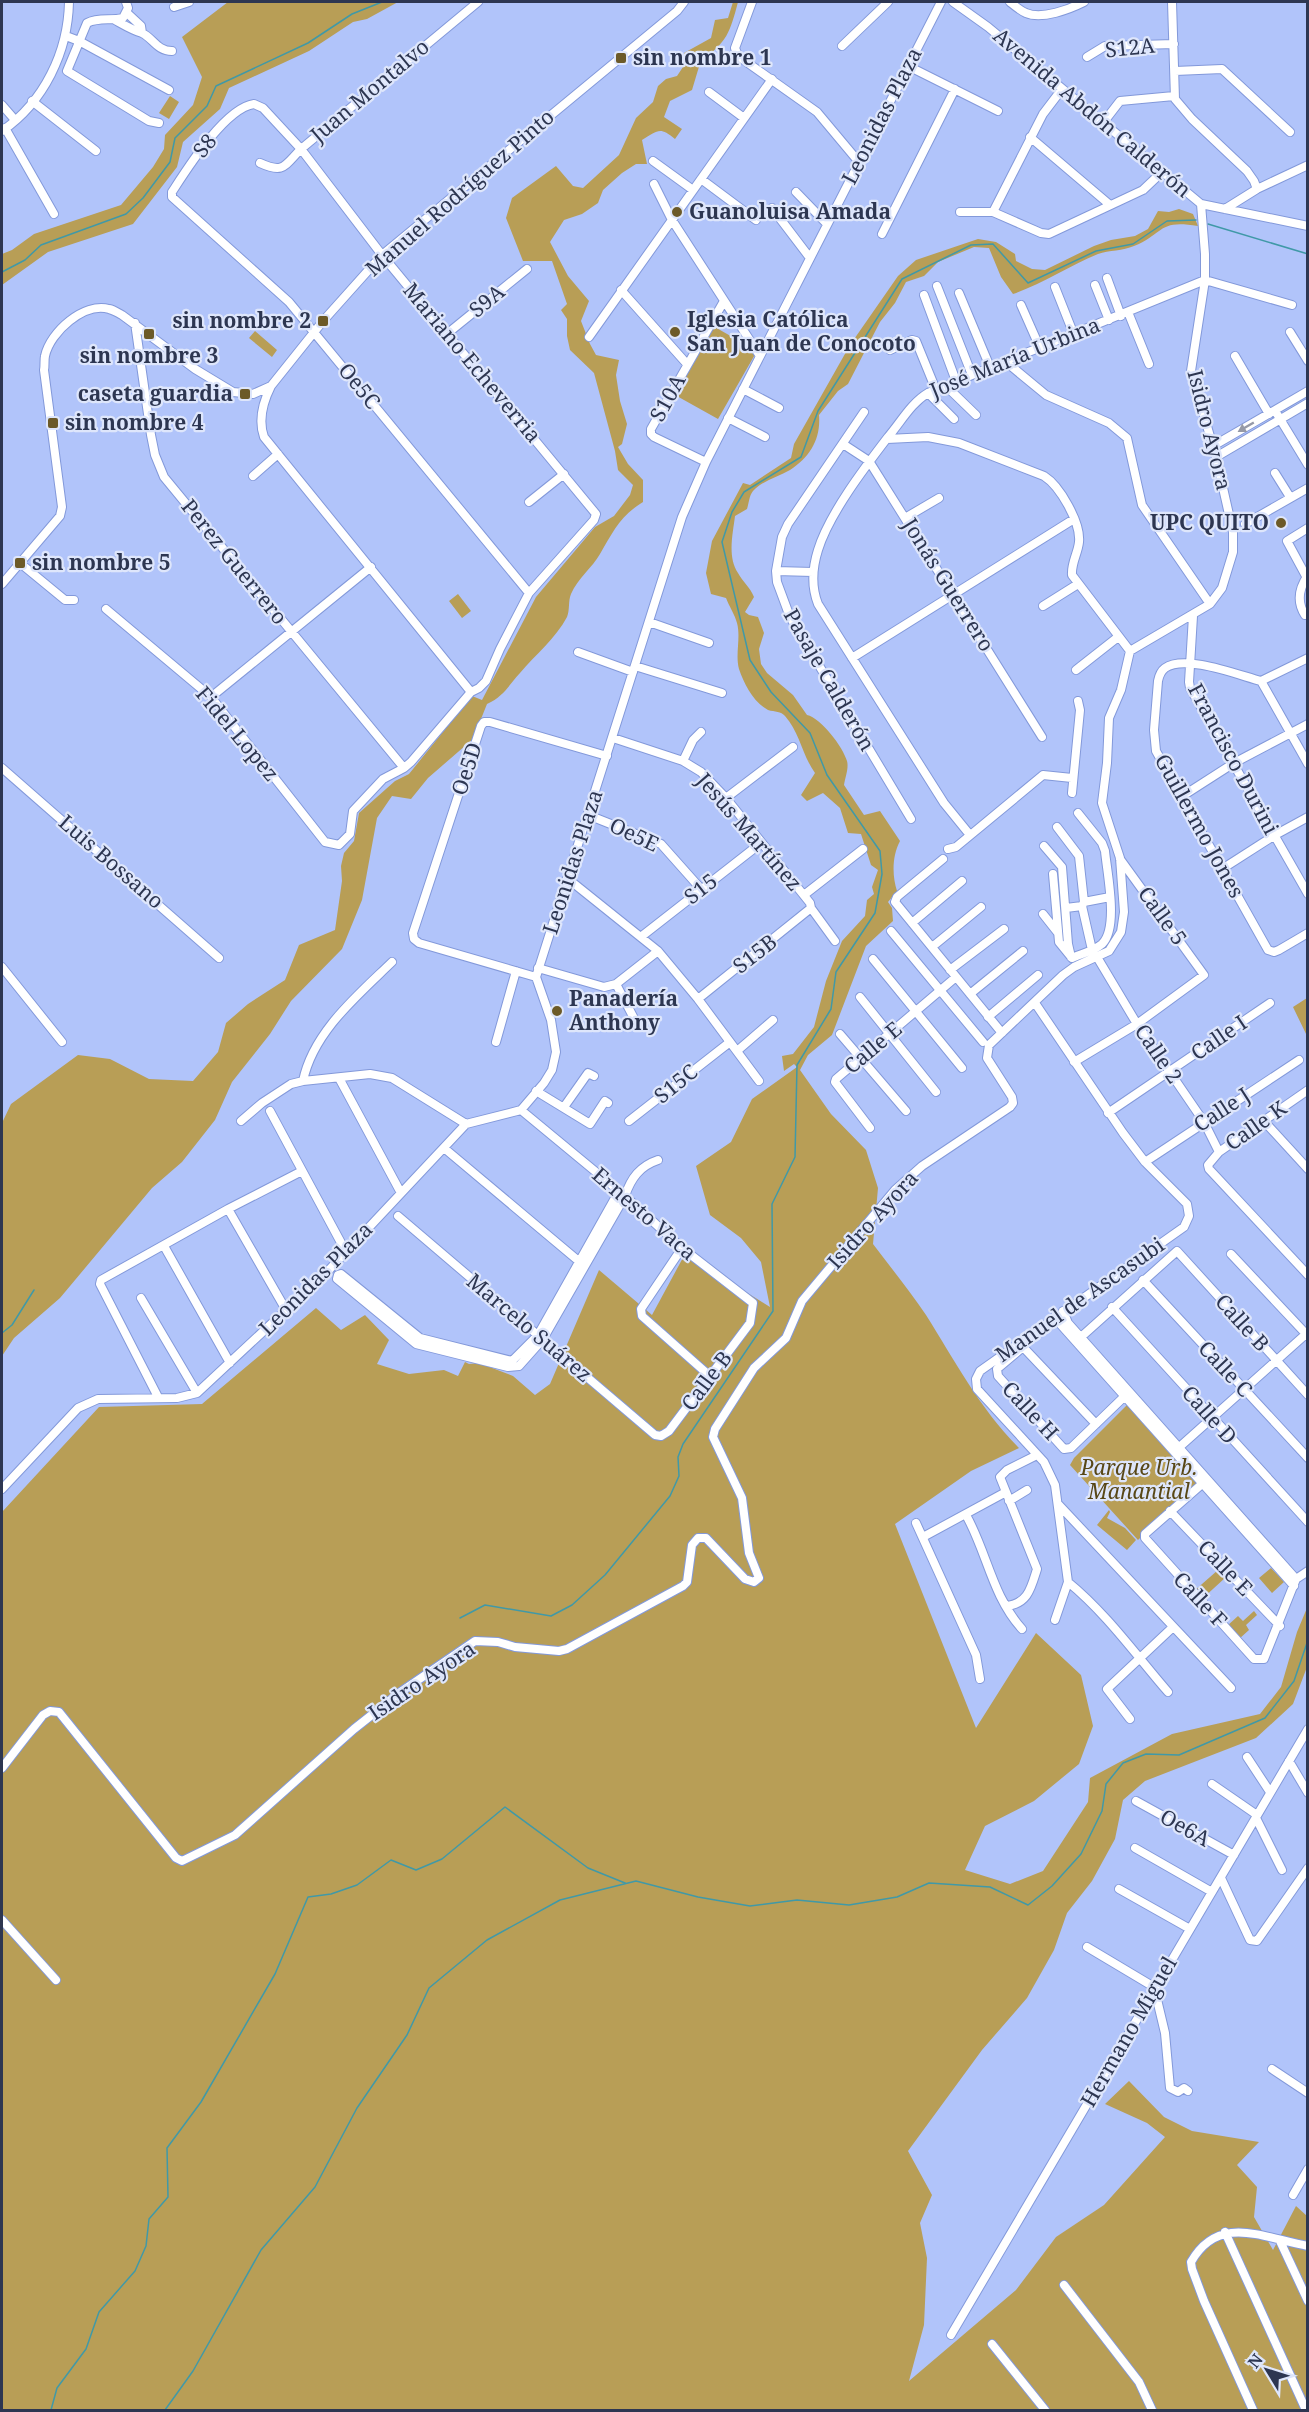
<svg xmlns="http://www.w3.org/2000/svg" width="1309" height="2412" font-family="'Noto Serif',serif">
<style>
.green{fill:#b89e56}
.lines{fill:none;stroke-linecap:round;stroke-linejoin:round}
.stream{stroke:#4099a7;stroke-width:1.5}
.minor-casing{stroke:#8399da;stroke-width:10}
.minor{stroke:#fff;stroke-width:8}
.oneway{fill:#969aa8}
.poi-dot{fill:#6c5a28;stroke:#dee6fb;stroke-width:2}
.labels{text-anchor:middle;stroke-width:4.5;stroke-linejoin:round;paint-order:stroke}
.street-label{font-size:21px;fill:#2d3651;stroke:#dee6fb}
.poi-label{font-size:21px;font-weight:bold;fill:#2d3651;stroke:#dee6fb;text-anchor:start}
.park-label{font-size:21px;font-style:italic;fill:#584716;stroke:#dee6fb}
</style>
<rect width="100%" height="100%" fill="#b1c4fa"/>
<path class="green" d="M228 2H398L367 19 353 22 309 51 229 88 220 109 183 142 177 167 133 224 48 252 2 285V254L12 250 34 234 121 205 153 167 164 149 165 135 193 105 202 77 182 37Z
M733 2H738C730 32 727 43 701 60L692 90 670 101 664 117 682 129 675 139C659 126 658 131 642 140L647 164H636L622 173 603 190 598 203 582 214 564 220 550 242 568 276 589 301 581 321 590 344 596 355 619 360 616 375 620 401 627 424 622 444 618 447 628 464 643 480V502C620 516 613 532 600 554 592 568 578 578 571 594 568 601 570 610 567 617 556 638 535 655 520 673 508 686 504 696 487 704L473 739 428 778 411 799 392 796 377 818 362 900 342 949 291 1001 270 1034 232 1082 215 1120 182 1162 152 1188 60 1298 14 1338 2 1356V1123L11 1104 78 1055 110 1059 149 1079 193 1081 218 1052 226 1023 248 1004 285 980 299 945 335 930 342 881 341 866 344 853 354 841 359 813 395 781 409 774 472 696 482 700 536 597 595 527 614 516 630 495 633 485 618 470 615 451 594 373 570 350 567 336V319L561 310 567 304 552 261H523L506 218 512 198 556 166 573 186 583 188 619 155 636 118 653 102 658 86 666 79 677 76 683 67 684 53 711 38 715 20 728 18Z
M170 96 179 102 169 119 159 113Z
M1179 209 1193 214 1198 226C1158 219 1165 233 1134 246 1123 251 1109 250 1098 254 1069 266 1042 284 1013 294L1001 277 989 248 974 247 938 262 924 276 906 282 895 303 880 322 848 384 838 391 819 415C821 439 810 457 790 470 778 477 763 480 753 491 749 496 749 503 747 509L735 516C733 533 727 557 738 573 743 582 750 587 754 597L745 612 749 615 758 617 764 633 759 649 761 664 767 673 793 695 807 715C821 718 843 747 847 761 849 768 845 778 844 785L864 815 880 811 900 841C892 856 892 876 897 891L888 902 892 908 893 921 866 946 832 1035 808 1055 800 1070 831 1114 866 1150 878 1188 873 1244C891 1268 910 1291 926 1315 955 1361 980 1409 1019 1448L971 1471 895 1524 976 1728 1036 1633 1081 1675 1093 1726 1079 1764 1034 1801 985 1826 965 1870 1010 1884 1043 1871 1088 1802 1090 1778 1172 1734 1260 1714 1281 1687 1297 1632 1307 1608V1667L1293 1704 1256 1738 1145 1781 1123 1800 1115 1839 1092 1881 1067 1913 1054 1950 1027 1998 982 2050 908 2151 932 2195 920 2223 927 2258 924 2325 909 2381 1016 2290 1056 2237 1104 2205 1165 2137 1147 2123 1105 2104 1129 2081 1164 2117 1192 2131 1259 2142 1237 2165 1257 2187 1254 2217 1273 2250 1296 2206 1307 2216V2410H2V1512L99 1407 202 1404 316 1308 341 1330 365 1315 389 1340 377 1364 409 1374 444 1370 458 1376 465 1362 469 1364 479 1363 513 1376 535 1395 550 1384 599 1270 652 1315 685 1254 770 1307 761 1262 741 1238 710 1215 696 1166 731 1142 752 1099 797 1067 794 1064 784 1071 782 1056 793 1054 814 1027 826 981 842 941 865 916 867 900 874 894 872 887 878 870 871 865 861 834 848 833 840 808 823 793 807 801 801 795 815 773C802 755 800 733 785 716 781 711 775 712 768 710 754 703 744 684 739 669 735 654 741 638 737 623 735 615 729 606 726 598L711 594 706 573 712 541 743 483 750 485 791 458 794 444 850 345 898 276 916 260 978 239 996 242 1015 254 1016 261 1032 269 1045 270 1094 246 1111 240 1135 236 1148 229 1158 211 1169 212Z
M713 326 757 351 718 419 675 395Z
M255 331 277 350 272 357 249 338Z
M458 594 471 611 462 618 449 601Z
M1307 998V1036L1293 1007Z
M1127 1405 1198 1482 1138 1540 1070 1465 1074 1458Z
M1109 1510 1110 1512 1107 1518 1125 1528 1136 1540 1127 1550 1097 1525Z
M1271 1568 1284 1582 1272 1593 1259 1578Z
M1218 1570 1225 1578 1202 1599 1194 1591Z
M1254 1611 1257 1615 1246 1625 1249 1630 1239 1639 1227 1626 1238 1616 1243 1621Z"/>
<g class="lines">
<path class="stream" d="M1208 224 1308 254
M2 272 25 260 41 245 126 214 143 198 170 162 175 138 207 106 216 86 308 43 352 14 382 2
M2 1333 12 1325 34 1290
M460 1618 485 1605 551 1616 572 1605 605 1575 670 1496 679 1476 678 1457 683 1444 773 1311 772 1204 795 1157 797 1065 831 1009 836 972 875 913 882 874 880 851 827 775 810 733 771 692 750 660 722 542 732 512 744 492 801 457 818 411 902 279 971 245 993 244 1028 283 1096 251 1133 244 1167 221 1196 220
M51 2410 57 2388 86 2349 99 2312 135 2271 146 2246 149 2219 168 2197 167 2148 201 2102 275 1974 308 1897 331 1894 357 1885 391 1860 416 1870 442 1859 505 1807 588 1868 625 1883
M165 2410 193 2371 261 2250 315 2187 357 2108 407 2035 429 1988 487 1940 560 1900 636 1881 698 1897 750 1906 797 1900 849 1905 897 1897 929 1883 990 1887 1028 1905 1052 1886 1081 1854 1102 1811 1106 1784 1123 1763 1146 1754 1179 1755 1265 1718 1294 1681 1308 1640"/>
<defs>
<path id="minor" d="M126 2 128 8 123 18C110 21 99 17 87 23L67 71 149 121 159 123
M752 2 735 48 738 56 817 112 858 161
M953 2 988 27 1201 204 1308 226
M1010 2C1015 6 1021 11 1026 13 1042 20 1070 9 1084 2
M1172 2 1175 99 1192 119 1247 171 1254 181 1257 189
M174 7 189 2
M127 13 141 26 142 33
M115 20C124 25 132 30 142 33 153 38 157 51 172 51
M66 36 79 41 169 90
M842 46 888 2
M1087 57 1105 46 1174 44
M908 66 998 111
M1175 71 1222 69 1290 132
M709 92 744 118
M32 101 96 151
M2 105 15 120
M1103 123 1120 101 1174 96
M5 128 54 214
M2 131C44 102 68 52 69 2
M1030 137 1110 205
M653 161 693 190
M260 163C284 174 284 166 301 149L478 2
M701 179 756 220
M654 184 672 220 760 356
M796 192 827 224
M772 208 810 258
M1225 209 1257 189 1308 165
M960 212H993L1041 233 1049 234 1143 190 1162 172
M993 212 1043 114 1062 89
M882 234 955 89
M1107 278 1121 316
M1095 285 1109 320
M937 286 972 375
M1055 287 1074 335
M621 290 687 364
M959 293 990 367
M924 295 956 381
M1021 305 1040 348
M1128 312 1149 364
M135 323 151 435 155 455 164 477 404 768
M1290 332 1308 361
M448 333 527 269
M589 337 772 79
M890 350 912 340 916 341 936 390
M1235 356 1269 414
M1006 362 1046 395 1109 423 1127 438 1142 505 1210 604
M271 386C263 402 258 420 264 437L471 692
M946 386 976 415
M743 389 779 408
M928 393 954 419
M864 412 788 524 782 537 776 571 777 582 790 617 911 819
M1277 414 1308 465
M728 418 765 437
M887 439 928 437 959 443 1044 476C1060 486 1081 523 1079 542 1078 553 1071 563 1072 575L1130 651
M843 444 869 461 1042 737
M1213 446 1308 391
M1216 457 1308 403
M706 462 654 437 651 434V429L724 301
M1275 473 1290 497
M253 476 278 454
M529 502 564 474
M905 518 939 498
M1245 524 1308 488
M20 563 65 600H74
M776 571 813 572
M1308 575C1299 588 1296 601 1305 615L1308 614
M1306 576 1287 541 1308 528
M2 584 60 516 62 507 44 370C45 366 44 360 45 356 50 332 84 302 109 309 114 310 118 313 122 315L195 369 233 392 253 394 271 386 323 321 382 255 677 11 684 2
M1043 606 1078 584
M106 609 211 697 325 842 339 845 350 834 353 811 383 779 404 768 411 762 471 692 479 688 486 681 500 649 529 593 594 520 596 514 382 255 301 149 263 108 254 104C225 108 187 169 172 192V197L289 302 529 593
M1193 616 1189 682 1190 688 1308 894
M649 622 709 643
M578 652 633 672
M852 658 1074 519
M1308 658 1261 681C1238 675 1185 654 1165 668 1161 671 1159 676 1158 681L1154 730 1156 751 1268 950 1274 952 1279 950 1308 933
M635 666 722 693
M1076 670 1118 637
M1261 681 1308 764
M211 697 371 567
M613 738 683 761 701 772 726 798 810 903 811 908 835 941
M683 761 693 740 701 732
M2 768 219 958
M1072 793 1080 710 1078 701
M1181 797 1234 763 1308 724
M726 798 793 747
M588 815 661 844 701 889
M1057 827 1079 856 1084 902 1082 906 1066 908
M970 835 944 803 818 604C811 586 812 569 818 550 829 514 865 467 888 437 901 422 911 403 928 393L1205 280 1292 305
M1044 846 1062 867 1068 944 1071 957
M948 849 956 847 1043 775 1072 778
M943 859 897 897 895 902 1002 1033
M1222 869 1275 835 1308 817
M1053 874 1059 942 1072 958C1081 954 1094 951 1102 944 1119 928 1107 873 1105 851L1102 843 1078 813
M567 878 658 951 698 999 730 1042 629 1121
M804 895 863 849
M1084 902 1110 897
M1082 906 1092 950
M1043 914 1058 933
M912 923 962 881
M891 931 983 1042
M642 936 761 843
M932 947 981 907
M1097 957 1137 1024 1204 1122 1219 1152
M873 959 962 1068
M2 967 62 1042
M538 968 604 987 616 984 658 951
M950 970 1004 929
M536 977 419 943 414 939 413 933 481 726 484 722H490L607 756
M616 984 638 1026
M970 994 1023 951
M860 997 936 1092
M698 999 811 908
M1035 1003 1123 1133 1145 1162 1187 1204 1189 1216 1184 1227 980 1371 976 1379 977 1389 1044 1462 1055 1485 1068 1582 1055 1620
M988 1017 1038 975
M840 1034 906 1111
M496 1042 516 971
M730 1042 759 1081
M737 1051 773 1020
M1074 1062 1137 1024 1204 975 1120 859
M339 1078 401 1193
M303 1081C313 1032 358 995 392 962
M1308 1090 1219 1152 1208 1165 1209 1169 1308 1275
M536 1091 590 1124 605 1101 608 1103
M564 1107 588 1073 594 1076
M270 1111 346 1252
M1108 1113 1270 1003
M1263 1120 1308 1169
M241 1121 262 1103 291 1084 303 1081 370 1074 392 1078 466 1124
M870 1128 835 1082 836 1079 956 977
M444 1148 581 1263
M1145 1162 1299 1060
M619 1191 538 1335 512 1361 420 1338 341 1274 338 1275 337 1279 416 1344 508 1367 519 1366 543 1339 625 1196C631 1178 640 1166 658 1160
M228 1209 286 1310
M398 1216 655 1435 661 1436 669 1431 750 1323 753 1303 682 1248 625 1196 521 1110
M164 1246 230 1363
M682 1248 641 1309 642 1316 711 1377
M1231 1254 1308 1336
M1143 1280 1308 1458
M141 1298 197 1393
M1112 1307 1308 1522
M1063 1311 1068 1323 1296 1579
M1054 1317 1294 1586
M1081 1337 1177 1251 1308 1395
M158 1397 100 1284 101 1280 228 1209 302 1171
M1096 1424 1023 1347 997 1369 998 1376 1064 1449 1071 1448 1128 1393
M1175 1451 1306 1334
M1202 1484 1145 1534V1538L1254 1659H1264L1296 1579 1308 1571
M2 1489 78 1408 98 1399 177 1398 197 1393 328 1271 466 1124 521 1110 544 1083 552 1070 556 1052 551 1020 536 977 682 517 706 462 941 2
M1009 1501 1027 1490
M1058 1504 1231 1688
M1170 1511 1280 1626
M966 1515C987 1552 992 1596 1022 1629
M916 1523 976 1655 980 1679
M923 1537 1006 1492
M1068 1582C1106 1613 1136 1655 1168 1692
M1006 1606C1028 1604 1031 1588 1037 1569L1000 1477 1007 1470 1037 1455
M1130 1719 1107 1689 1173 1627
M1247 1757 1270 1792
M1289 1761 1308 1793
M2 1768 43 1715 50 1711 59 1712 176 1858 182 1861 235 1835 354 1729 402 1691 475 1641 498 1642 515 1647 559 1651 567 1649 683 1586 687 1582 692 1545 698 1538H706L745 1579 754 1582 759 1578 749 1553 742 1498 713 1437 715 1429 754 1368 786 1338 802 1301 895 1190 922 1166 1010 1107 1013 1103 1012 1097 987 1058 989 1045 1063 975 1074 967 1109 951 1121 932 1124 912 1120 858 1102 803 1107 763 1109 718 1121 690 1130 651 1210 604 1222 588 1233 552V532L1216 457 1191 371 1205 280V254L1201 204
M1212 1784 1257 1815
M1136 1801 1234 1855
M1256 1818 1282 1870
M1135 1848 1212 1892
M1221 1878 1250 1940 1257 1941 1308 1868
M1119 1889 1190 1929
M2 1920 56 1980
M1087 1947 1154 1987 1165 2033 1170 2088 1178 2092 1184 2088 1188 2091
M1272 2069 1308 2093
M1293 2195 1308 2169
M1225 2232 1306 2410
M1280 2241 1308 2301
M1064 2285 1139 2382 1152 2410
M951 2335 1308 1729
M992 2344 1045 2410
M1253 2410 1204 2301 1192 2269 1191 2262C1219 2213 1263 2238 1308 2246"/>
</defs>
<use href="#minor" class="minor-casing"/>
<use href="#minor" class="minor"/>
</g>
<defs><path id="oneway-solid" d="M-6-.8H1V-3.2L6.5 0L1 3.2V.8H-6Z" transform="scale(1.5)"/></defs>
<use class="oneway" href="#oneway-solid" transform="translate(1246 427) rotate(150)"/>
<g class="poi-dot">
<rect x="615" y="52" width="12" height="12" rx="3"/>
<circle cx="677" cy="212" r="6"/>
<rect x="317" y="315" width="12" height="12" rx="3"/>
<circle cx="675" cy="332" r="6"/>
<rect x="143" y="328" width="12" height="12" rx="3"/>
<rect x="239" y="388" width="12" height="12" rx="3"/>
<rect x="47" y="417" width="12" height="12" rx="3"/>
<circle cx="1281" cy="523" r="6"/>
<rect x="14" y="557" width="12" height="12" rx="3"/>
<circle cx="557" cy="1011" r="6"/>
</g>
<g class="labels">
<g class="street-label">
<text transform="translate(1130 48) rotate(-6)" y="7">S12A</text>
<text transform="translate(370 91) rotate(-40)" y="7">Juan Montalvo</text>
<text transform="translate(1092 113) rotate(40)" y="7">Avenida Abdón Calderón</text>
<text transform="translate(882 116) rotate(-63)" y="7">Leonidas Plaza</text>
<text transform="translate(205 146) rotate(-50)" y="7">S8</text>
<text transform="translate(460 193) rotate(-41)" y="7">Manuel Rodríguez Pinto</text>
<text transform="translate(487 301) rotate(-39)" y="7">S9A</text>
<text transform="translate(1015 358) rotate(-22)" y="7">José María Urbina</text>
<text transform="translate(472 363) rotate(50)" y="7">Mariano Echeverria</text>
<text transform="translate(359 386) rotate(51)" y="7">Oe5C</text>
<text transform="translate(668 398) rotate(-61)" y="7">S10A</text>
<text transform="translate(1209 430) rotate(76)" y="7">Isidro Ayora</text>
<text transform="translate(234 562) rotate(51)" y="7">Perez Guerrero</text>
<text transform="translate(948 585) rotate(58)" y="7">Jonás Guerrero</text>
<text transform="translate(829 680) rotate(60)" y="7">Pasaje Calderón</text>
<text transform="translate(237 734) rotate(50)" y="7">Fidel Lopez</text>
<text transform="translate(1233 759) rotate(62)" y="7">Francisco Durini</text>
<text transform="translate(467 769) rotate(-72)" y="7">Oe5D</text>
<text transform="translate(1199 826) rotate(61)" y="7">Guillermo Jones</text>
<text transform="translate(749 832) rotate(49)" y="7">Jesús Martínez</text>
<text transform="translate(634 835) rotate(25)" y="7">Oe5E</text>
<text transform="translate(111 862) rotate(41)" y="7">Luis Bossano</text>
<text transform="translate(573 862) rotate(-72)" y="7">Leonidas Plaza</text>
<text transform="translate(701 889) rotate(-38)" y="7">S15</text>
<text transform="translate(1162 916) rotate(54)" y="7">Calle 5</text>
<text transform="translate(755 954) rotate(-38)" y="7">S15B</text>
<text transform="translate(1219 1038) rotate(-34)" y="7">Calle I</text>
<text transform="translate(873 1048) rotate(-40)" y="7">Calle E</text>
<text transform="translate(1158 1054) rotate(56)" y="7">Calle 2</text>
<text transform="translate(676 1084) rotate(-39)" y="7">S15C</text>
<text transform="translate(1222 1110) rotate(-33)" y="7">Calle J</text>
<text transform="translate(1256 1126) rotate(-35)" y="7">Calle K</text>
<text transform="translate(644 1214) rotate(41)" y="7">Ernesto Vaca</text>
<text transform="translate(873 1220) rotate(-48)" y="7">Isidro Ayora</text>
<text transform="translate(316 1279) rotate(-45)" y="7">Leonidas Plaza</text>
<text transform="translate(1080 1300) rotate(-35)" y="7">Manuel de Ascasubi</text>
<text transform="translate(1242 1323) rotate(48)" y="7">Calle B</text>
<text transform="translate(529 1328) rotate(40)" y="7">Marcelo Suárez</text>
<text transform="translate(1225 1369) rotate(47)" y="7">Calle C</text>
<text transform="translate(707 1381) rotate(-53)" y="7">Calle B</text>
<text transform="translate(1030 1411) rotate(47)" y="7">Calle H</text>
<text transform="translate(1209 1415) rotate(48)" y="7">Calle D</text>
<text transform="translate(1225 1568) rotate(46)" y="7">Calle E</text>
<text transform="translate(1200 1600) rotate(47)" y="7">Calle F</text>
<text transform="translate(422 1681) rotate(-34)" y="7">Isidro Ayora</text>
<text transform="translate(1185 1828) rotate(29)" y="7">Oe6A</text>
<text transform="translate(1129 2032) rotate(-60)" y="7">Hermano Miguel</text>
</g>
<g class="poi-label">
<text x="633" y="65">sin nombre 1</text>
<text x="689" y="219">Guanoluisa Amada</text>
<text x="687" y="327">Iglesia Católica<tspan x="687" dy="24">San Juan de Conocoto</tspan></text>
<text x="311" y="328" text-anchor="end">sin nombre 2</text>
<text x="149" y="363" text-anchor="middle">sin nombre 3</text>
<text x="233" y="401" text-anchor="end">caseta guardia</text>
<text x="65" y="430">sin nombre 4</text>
<text x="1269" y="530" text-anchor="end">UPC QUITO</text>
<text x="32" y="570">sin nombre 5</text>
<text x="569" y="1006">Panadería<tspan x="569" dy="24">Anthony</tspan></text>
</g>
<g class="park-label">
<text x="1139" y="1475">Parque Urb.<tspan x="1139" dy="24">Manantial</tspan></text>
</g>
</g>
<rect width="1309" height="2412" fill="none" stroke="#2d3651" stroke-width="6"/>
<g transform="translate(1267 2370) rotate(308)" stroke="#dee6fb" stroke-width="4.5" paint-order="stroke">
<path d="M0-4.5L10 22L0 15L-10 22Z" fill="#2d3651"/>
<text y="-9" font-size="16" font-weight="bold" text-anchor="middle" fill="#2d3651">N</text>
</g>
</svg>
